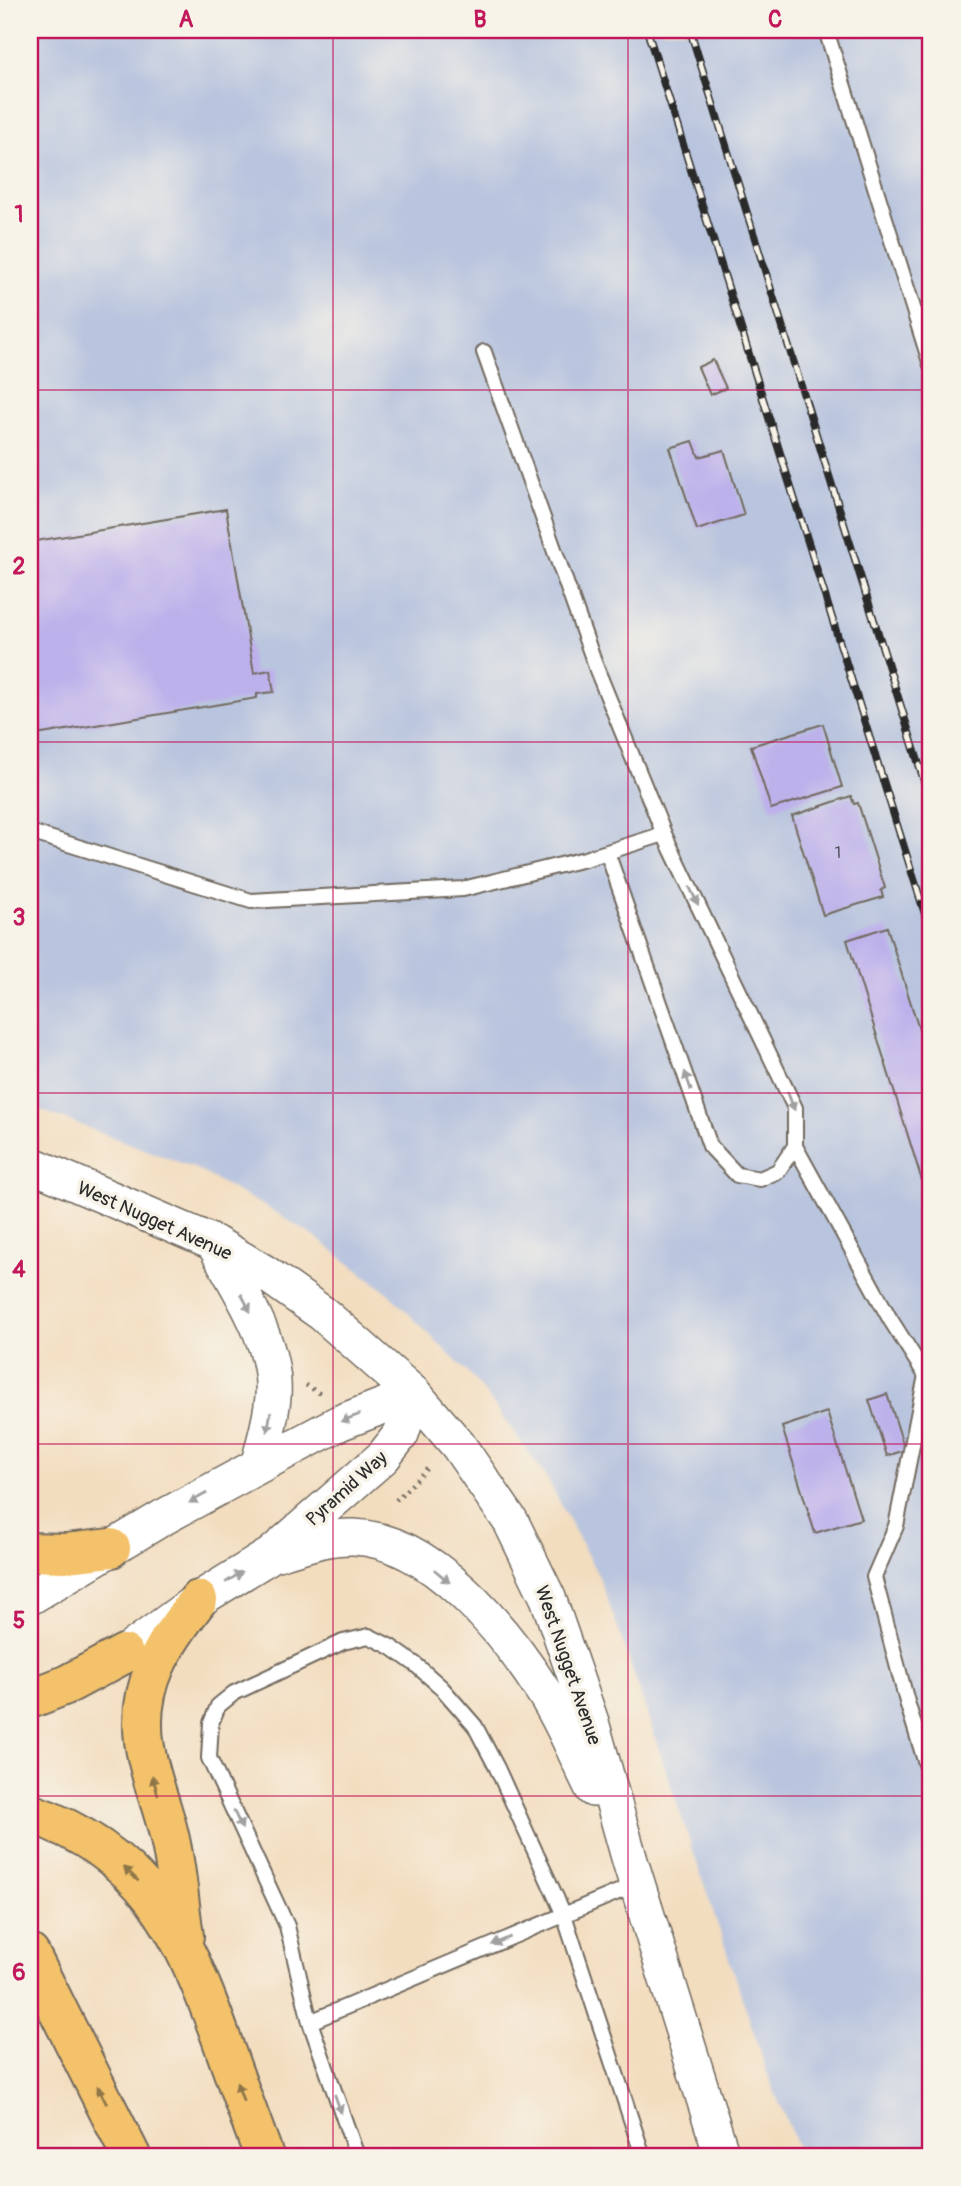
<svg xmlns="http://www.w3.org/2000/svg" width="961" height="2186" font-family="Pangolin,sans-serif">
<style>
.industrial{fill:#b9c5de}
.building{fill:#bdb1eb}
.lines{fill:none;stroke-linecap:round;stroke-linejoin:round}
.service-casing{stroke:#71695f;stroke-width:18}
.tertiary-casing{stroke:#71695f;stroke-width:38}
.motorway-casing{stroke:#71695f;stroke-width:42}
.path{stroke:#71695f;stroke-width:4.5;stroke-dasharray:2 5;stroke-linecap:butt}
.service{stroke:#fff;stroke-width:14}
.tertiary{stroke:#fff;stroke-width:35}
.motorway{stroke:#f3c26a;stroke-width:38}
.rail-casing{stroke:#2b2b2b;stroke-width:8}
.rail{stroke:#f7f3e8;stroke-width:5;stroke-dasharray:16;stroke-linecap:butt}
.oneway{fill:#a0a0a0}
.oneway2{fill:#8f764a}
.grid{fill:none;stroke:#c2185b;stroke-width:2;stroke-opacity:0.55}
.labels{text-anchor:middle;stroke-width:7;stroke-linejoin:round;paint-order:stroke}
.number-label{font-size:16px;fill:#504c5b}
.street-label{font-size:19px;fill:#2b2b2b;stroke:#f7f3e8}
.neatline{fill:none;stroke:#c2185b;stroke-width:2.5}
.grid-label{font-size:23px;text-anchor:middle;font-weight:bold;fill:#c2185b}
</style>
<rect width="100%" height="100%" fill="#f7f3e8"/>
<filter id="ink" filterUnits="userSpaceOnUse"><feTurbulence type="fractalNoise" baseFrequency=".0143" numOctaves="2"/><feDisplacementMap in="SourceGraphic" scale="14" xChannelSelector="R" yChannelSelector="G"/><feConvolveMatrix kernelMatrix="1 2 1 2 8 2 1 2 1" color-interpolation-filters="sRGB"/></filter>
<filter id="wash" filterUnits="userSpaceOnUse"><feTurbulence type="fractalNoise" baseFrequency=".00686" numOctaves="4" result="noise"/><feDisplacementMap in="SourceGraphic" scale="28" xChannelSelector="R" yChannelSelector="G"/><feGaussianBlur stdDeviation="1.57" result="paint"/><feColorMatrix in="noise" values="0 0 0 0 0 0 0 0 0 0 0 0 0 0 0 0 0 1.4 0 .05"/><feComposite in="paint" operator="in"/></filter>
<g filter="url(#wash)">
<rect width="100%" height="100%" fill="#f3ddbf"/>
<path class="industrial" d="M30 30H931V2156H801L770 2081 625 1648 600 1579 548 1480 498 1410 472 1377 388 1293 315 1237 275 1212 194 1168 30 1106Z"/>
<g id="blocks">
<path class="building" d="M713 360 726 388 710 395 698 367Z
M693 441 699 457 724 450 744 515 697 530 670 448Z
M226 509 254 673 270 670 274 692 257 694V698L30 736V542Z
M823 724 842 787 771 809 751 746Z
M851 796 854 804 858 803 885 888 881 890 883 897 823 915 792 816Z
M887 927 931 1068V1181L923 1184 847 940Z
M887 1394 905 1450 887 1456 869 1400Z
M827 1412 861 1519 815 1533 782 1427Z"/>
</g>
</g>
<g filter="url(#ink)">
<use href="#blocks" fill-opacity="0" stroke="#71695f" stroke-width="2"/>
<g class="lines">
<defs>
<path id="service" d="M826 30 931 365
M484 352 597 670 664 834 795 1108V1146L778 1171 760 1179 737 1175 710 1146 607 852
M30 832 251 901 463 889 585 859 664 834
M795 1146 890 1319 930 1382
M926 1375 896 1526 874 1577 907 1702 931 1780
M310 2022 637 1884
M357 2156 310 2022 287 1926 209 1758 211 1723 218 1706 234 1693 343 1642 369 1636 391 1647 415 1664 441 1687 475 1726 497 1768 564 1915 643 2156"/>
<path id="tertiary" d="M30 1164 214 1243 265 1273 323 1314 414 1394 458 1445 511 1522 548 1598 591 1722 630 1861 722 2156
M214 1243C238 1289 277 1342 273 1397 271 1421 264 1443 258 1466
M271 1555C298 1547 325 1536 354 1537 432 1540 506 1632 545 1694 564 1724 577 1758 593 1789
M30 1597 162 1518 258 1466 339 1423 414 1394
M99 1669 124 1654 198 1600 271 1555 383 1457 401 1434 414 1394"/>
<path id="motorway" d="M30 1552 66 1553 111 1548
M30 1699 66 1685 124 1654
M30 1813C144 1853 181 1928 220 2035 234 2075 249 2116 264 2156
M184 1936C179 1902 177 1867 169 1835 162 1804 148 1773 144 1741 137 1683 164 1644 198 1600
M30 1954 131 2156"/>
</defs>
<use href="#service" class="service-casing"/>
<use href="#tertiary" class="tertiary-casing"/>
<use href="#motorway" class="motorway-casing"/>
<path class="path" d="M306 1385 322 1395
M396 1500 429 1467"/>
<use href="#service" class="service"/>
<use href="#tertiary" class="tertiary"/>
<use href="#motorway" class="motorway"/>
<defs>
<path id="rail" d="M647 30 931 933
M690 30 931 803"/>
</defs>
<use href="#rail" class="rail-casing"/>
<use href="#rail" class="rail"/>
</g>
<defs><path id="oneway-solid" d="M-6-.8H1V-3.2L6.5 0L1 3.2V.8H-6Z" transform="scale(1.75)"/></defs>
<g class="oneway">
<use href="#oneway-solid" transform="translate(694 896) rotate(64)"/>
<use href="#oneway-solid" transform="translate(688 1081) rotate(-109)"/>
<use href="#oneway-solid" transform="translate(791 1101) rotate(69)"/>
<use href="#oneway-solid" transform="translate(246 1303) rotate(63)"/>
<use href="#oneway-solid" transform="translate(350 1418) rotate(159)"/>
<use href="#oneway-solid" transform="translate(269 1422) rotate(100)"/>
<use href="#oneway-solid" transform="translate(198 1498) rotate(151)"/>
<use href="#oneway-solid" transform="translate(442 1576) rotate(40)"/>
<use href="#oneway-solid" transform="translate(234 1577) rotate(-32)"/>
<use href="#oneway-solid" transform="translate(238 1820) rotate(65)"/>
<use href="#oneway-solid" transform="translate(501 1941) rotate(157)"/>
<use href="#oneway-solid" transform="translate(338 2104) rotate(71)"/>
</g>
<g class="oneway2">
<use href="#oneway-solid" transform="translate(155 1785) rotate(-106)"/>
<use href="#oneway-solid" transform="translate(131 1874) rotate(-136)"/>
<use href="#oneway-solid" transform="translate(240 2092) rotate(-110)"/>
<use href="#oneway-solid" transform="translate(102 2095) rotate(-117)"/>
</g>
</g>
<path class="grid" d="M333 30V2156M628 30V2156M30 390H931M30 742H931M30 1093H931M30 1444H931M30 1796H931"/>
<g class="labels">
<g class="number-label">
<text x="838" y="858">1</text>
</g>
<g class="street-label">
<text transform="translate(155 1220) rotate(24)" y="7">West Nugget Avenue</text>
<text transform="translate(346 1488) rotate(-42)" y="7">Pyramid Way</text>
<text transform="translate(569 1665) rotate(71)" y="7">West Nugget Avenue</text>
</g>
</g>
<rect width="961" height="2186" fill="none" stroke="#f7f3e8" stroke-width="77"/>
<rect x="38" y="38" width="884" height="2110" class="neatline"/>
<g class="grid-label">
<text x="186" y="27">A</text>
<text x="480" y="27">B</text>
<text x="775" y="27">C</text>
<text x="19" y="222">1</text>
<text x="19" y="574">2</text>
<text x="19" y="925">3</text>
<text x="19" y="1277">4</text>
<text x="19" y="1628">5</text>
<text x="19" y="1980">6</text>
</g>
</svg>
